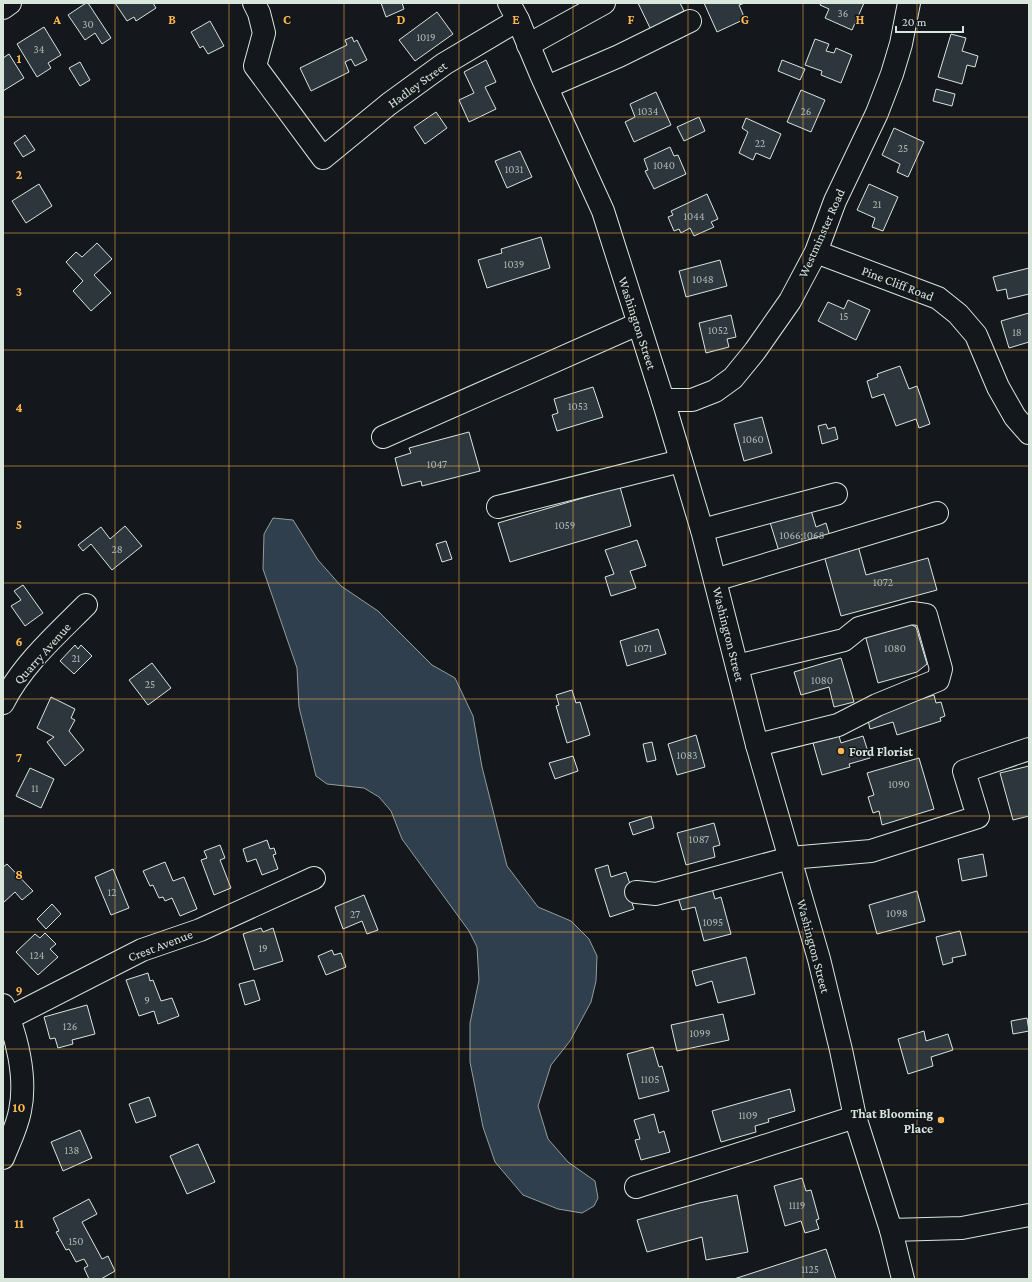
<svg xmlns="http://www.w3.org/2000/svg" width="1032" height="1282" font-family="'Crimson Pro',serif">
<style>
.water{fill:#2f3f4d;stroke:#939e99}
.building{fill:#2c363c;stroke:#d8e6dc}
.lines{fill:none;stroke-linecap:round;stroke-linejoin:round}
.minor-casing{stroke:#d8e6dc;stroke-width:24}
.major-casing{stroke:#d8e6dc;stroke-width:24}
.minor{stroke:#14181c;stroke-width:22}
.major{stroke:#14181c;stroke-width:22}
.grid{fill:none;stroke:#ffb74d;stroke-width:1;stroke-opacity:0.55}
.poi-dot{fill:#ffb74d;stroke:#14181c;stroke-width:1.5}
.labels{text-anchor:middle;stroke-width:3;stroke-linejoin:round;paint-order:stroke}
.number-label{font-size:11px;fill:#adbab4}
.street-label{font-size:13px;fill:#d8e6dc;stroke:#14181c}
.poi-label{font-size:13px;font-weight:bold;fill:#d8e6dc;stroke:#14181c;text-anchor:start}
.grid-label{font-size:13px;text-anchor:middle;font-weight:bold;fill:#ffb74d;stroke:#14181c;stroke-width:3;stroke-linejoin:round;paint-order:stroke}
</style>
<rect width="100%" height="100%" fill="#14181c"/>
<path class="water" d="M273 518 293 520 318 560 341 586 378 611 432 665 455 678 473 716 482 767 507 866 538 907 571 921 589 939 597 956 596 981 591 1002 570 1041 551 1065 538 1106 548 1139 568 1162 595 1181 598 1198 594 1206 582 1213 558 1209 523 1195 495 1162 483 1127 470 1062V1023L479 980 477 947 469 931 402 839 391 811 379 797 364 788 327 784 316 776 299 707 297 668 263 569 264 534Z"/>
<path class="building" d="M86 3H88L111 38 102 44 95 33 85 40 68 15Z
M115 3H153L156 8 136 21 134 17 127 21Z
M381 3H402L404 9 386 17Z
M638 3H680L684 11 666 20 668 24 652 32Z
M704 3H745L739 5 745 19 717 32Z
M821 3H864L852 30 825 18 829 9 820 5Z
M437 12 453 34 415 61 399 40Z
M210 21 224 46 208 54 203 46 200 48 191 32Z
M44 27 61 55 48 63 51 68 37 77 17 44Z
M951 34 966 38 962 51 978 56 975 67 967 65 962 84 938 77Z
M352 37 354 42 357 40 367 60 355 66 351 59 345 62 349 72 311 91 300 68 347 45 345 40Z
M815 39 829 44 826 51 834 53 836 48 852 55 841 83 821 75 822 71 805 65Z
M9 54 24 78 3 91V58Z
M486 60 496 82 485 87 496 109 469 122 459 100 474 93 464 72Z
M782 60 805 69 800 80 778 71Z
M80 62 90 80 80 86 69 68Z
M936 89 955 94 952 106 933 101Z
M801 90 825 100 811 132 787 122Z
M656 92 671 125 634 142 625 122 635 117 630 104Z
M436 112 447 128 425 144 414 127Z
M699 117 705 131 684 141 677 127Z
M746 118 781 134 770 159 756 153 753 160 739 153 748 132 742 128Z
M894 128 924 142 908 177 897 172 900 164 882 155Z
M25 135 35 150 23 157 14 143Z
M670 147 674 156 678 155 686 174 654 189 645 171 648 170 644 159Z
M520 151 532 177 507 188 495 161Z
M39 184 52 206 26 223 12 201Z
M869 184 898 197 883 231 872 227 875 218 857 210Z
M707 194 718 219 711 222 714 227 694 236 690 228 681 233 679 229 674 231 668 217 673 215 671 211Z
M541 237 550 268 487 288 478 260 502 253 501 249Z
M97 243 112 259 94 275 111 293 91 311 73 291 83 281 66 262 76 252 82 257Z
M720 260 727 286 686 297 679 271Z
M1029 268V294L1008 299 1006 289 997 291 993 277Z
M848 300 870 310 856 340 818 321 828 302 844 309Z
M1029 313V342L1009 348 1001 321Z
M731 315 736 337 727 339 729 347 706 353 699 323Z
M900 366 909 389 917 386 930 424 919 428 916 419 896 426 884 394 872 398 867 381 878 377 877 374Z
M593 387 603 417 557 431 552 415 558 413 554 399Z
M762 417 772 453 744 461 734 424Z
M826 424 828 429 835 427 838 439 822 444 818 426Z
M469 432 480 471 422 486 421 481 402 486 395 458 411 453 409 448Z
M620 487 631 526 510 562 498 523Z
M810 507 816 527 826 523 832 543 781 558 769 519Z
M125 526 142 546 112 570 91 544 83 551 78 545 101 527 110 539Z
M637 540 646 566 630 571 636 588 611 596 605 577 614 574 605 550Z
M446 541 452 559 442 562 436 544Z
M857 542 866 575 928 558 937 590 841 616 823 552Z
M23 585 43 613 25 626 11 606 21 600 14 591Z
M904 621 916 627 927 664 917 672 878 683 864 631Z
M658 629 666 654 627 666 620 641Z
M75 645 78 649 81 645 92 656 74 674 60 661Z
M841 658 854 702 834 707 829 687 801 695 794 672Z
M152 663 171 688 148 705 129 680Z
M572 690 576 703 580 702 590 735 567 743 556 706 559 705 556 695Z
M934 695 936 703 941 702 945 716 940 718 941 721 897 735 893 722 870 729 867 716Z
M51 697 75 709 71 718 75 720 69 731 84 750 65 766 47 742 54 737 37 728Z
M696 735 705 767 677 775 668 744Z
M839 736 841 743 863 736 870 758 849 764 850 767 822 775 813 743Z
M652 742 656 760 647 762 643 744Z
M573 756 578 771 555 779 549 763Z
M919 758 934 809 882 825 879 811 873 813 868 797 874 795 867 773Z
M1029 766V816L1013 820 1000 773Z
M30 768 54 779 41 808 16 796Z
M651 816 654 828 633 835 629 823Z
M714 823 720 845 713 847 715 857 686 865 677 833Z
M267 840 270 849 274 848 276 854 273 855 278 869 262 875 256 859 247 862 243 849Z
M220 845 225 858 220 860 231 888 214 895 201 860 207 858 204 851Z
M983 854 987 876 962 881 958 859Z
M165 862 173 881 184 877 197 909 180 916 172 898 165 901 163 897 159 898 153 885 150 886 143 871Z
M7 864 33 891 22 900 15 892 3 903V867Z
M608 865 611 877 626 872 631 887 627 888 634 909 610 917 595 869Z
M113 869 129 908 111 915 95 877Z
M711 885 715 899 721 897 731 934 704 941 695 907 682 910 677 894Z
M917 891 925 921 877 934 869 905Z
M364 895 378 930 367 934 362 921 343 929 335 907Z
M52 904 61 914 46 929 37 919Z
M261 928 263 932 273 928 283 961 254 970 243 934Z
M960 931 966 955 952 958 953 962 943 965 936 937Z
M45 933 56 944 50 949 58 957 38 975 16 952 35 934 40 938Z
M332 950 334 955 341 953 346 967 326 975 318 956Z
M746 957 755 994 718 1003 712 981 696 986 692 971Z
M148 973 150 981 153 980 161 1001 172 998 179 1016 158 1024 154 1011 139 1016 126 980Z
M254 980 260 1000 245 1005 239 984Z
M87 1005 95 1034 72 1040 73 1044 58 1048 55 1038 50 1039 44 1017Z
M723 1014 729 1040 677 1051 671 1025Z
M1027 1018 1029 1031 1013 1034 1011 1021Z
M924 1031 926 1041 948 1034 953 1050 931 1057 933 1066 908 1074 898 1039Z
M653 1047 659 1067 662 1066 669 1091 639 1099 627 1054Z
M790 1089 795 1111 768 1119 769 1122 755 1126 756 1132 721 1142 712 1111Z
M149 1097 156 1116 136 1123 129 1104Z
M654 1114 659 1133 664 1131 670 1152 641 1160 635 1140 640 1139 634 1120Z
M80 1130 92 1158 63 1171 51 1142Z
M198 1144 215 1182 187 1194 170 1156Z
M802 1178 806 1191 811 1190 819 1219 816 1220 819 1229 805 1233 801 1221 785 1226 774 1186Z
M737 1195 748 1252 706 1260 702 1237 647 1252 637 1220 699 1203Z
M89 1199 97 1214 82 1222 102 1259 108 1256 115 1271 101 1279H89L84 1268 88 1266 84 1259 76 1262 69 1249 66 1250 56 1232 59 1231 53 1218Z
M826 1249 836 1279H734Z"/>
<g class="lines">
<defs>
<path id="minor" d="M254 3 259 13 264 33 255 66 323 158 389 104 444 64 518 20
M3 8 10 3
M528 45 604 3
M547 87 619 56 690 21
M816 252 938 298 958 314 976 335 998 387 1015 417 1029 433
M663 400H692L715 391 733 378 755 351 790 301 816 252 835 201 877 113 892 74 901 44 909 3
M383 437 638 324
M498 507 681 461
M702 530 836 494
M715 580 937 513
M737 666 844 640 859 628 912 613 926 615 941 669 938 680 877 705 838 725 757 745
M3 703C22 665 56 635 86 605
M636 892 656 894 790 858 871 851 978 817 964 771 1029 749
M9 1018 142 950 200 930 314 878
M3 1158C9 1143 17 1127 20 1111 27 1078 17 1035 3 1005
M636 1187 855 1117
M891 1230 962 1228 1029 1215"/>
<path id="major" d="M509 3 518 20 542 77 603 211 663 400 702 530 757 745 819 959 841 1050 855 1117 891 1230 903 1279"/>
</defs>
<use href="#minor" class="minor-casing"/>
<use href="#major" class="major-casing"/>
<use href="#minor" class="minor"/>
<use href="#major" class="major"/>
</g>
<path class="grid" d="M115 3V1279M229 3V1279M344 3V1279M459 3V1279M573 3V1279M688 3V1279M803 3V1279M917 3V1279M3 117H1029M3 233H1029M3 350H1029M3 466H1029M3 583H1029M3 699H1029M3 816H1029M3 932H1029M3 1049H1029M3 1165H1029"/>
<g class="poi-dot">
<circle cx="841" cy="751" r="4"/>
<circle cx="941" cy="1120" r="4"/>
</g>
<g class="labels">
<g class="number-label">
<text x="843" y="17">36</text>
<text x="88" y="28">30</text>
<text x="426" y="41">1019</text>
<text x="39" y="53">34</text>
<text x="648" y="115">1034</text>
<text x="806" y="115">26</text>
<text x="760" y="147">22</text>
<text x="903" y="152">25</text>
<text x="664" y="169">1040</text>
<text x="514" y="173">1031</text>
<text x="877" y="208">21</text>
<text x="694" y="220">1044</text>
<text x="514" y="268">1039</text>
<text x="703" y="283">1048</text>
<text x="844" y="320">15</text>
<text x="718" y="334">1052</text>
<text x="1017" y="336">18</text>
<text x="578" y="410">1053</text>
<text x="753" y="443">1060</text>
<text x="437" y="468">1047</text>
<text x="565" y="529">1059</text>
<text x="802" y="539">1066;1068</text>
<text x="117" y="553">28</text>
<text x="883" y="586">1072</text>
<text x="643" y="652">1071</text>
<text x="895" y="652">1080</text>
<text x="76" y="662">21</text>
<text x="822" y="684">1080</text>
<text x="150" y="688">25</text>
<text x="687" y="759">1083</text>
<text x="899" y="788">1090</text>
<text x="35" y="792">11</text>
<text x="699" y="843">1087</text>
<text x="112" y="896">12</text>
<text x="897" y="917">1098</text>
<text x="355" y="918">27</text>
<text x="713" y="926">1095</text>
<text x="263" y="952">19</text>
<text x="37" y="959">124</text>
<text x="147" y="1004">9</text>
<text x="70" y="1030">126</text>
<text x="700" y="1037">1099</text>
<text x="650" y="1083">1105</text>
<text x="748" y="1119">1109</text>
<text x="72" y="1154">138</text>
<text x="797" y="1209">1119</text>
<text x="76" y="1245">150</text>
<text x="810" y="1273">1125</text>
</g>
<g class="street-label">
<text transform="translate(417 84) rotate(-36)" y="5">Hadley Street</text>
<text transform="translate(821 233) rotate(-66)" y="5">Westminster Road</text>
<text transform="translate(898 283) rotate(21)" y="5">Pine Cliff Road</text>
<text transform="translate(638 323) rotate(72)" y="5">Washington Street</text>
<text transform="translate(729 634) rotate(76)" y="5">Washington Street</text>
<text transform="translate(42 653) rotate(-48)" y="5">Quarry Avenue</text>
<text transform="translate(160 945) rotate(-21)" y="5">Crest Avenue</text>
<text transform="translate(814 946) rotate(75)" y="5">Washington Street</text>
</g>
<g class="poi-label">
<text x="849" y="756">Ford Florist</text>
<text x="933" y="1118" text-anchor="end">That Blooming<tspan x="933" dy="15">Place</tspan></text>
</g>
</g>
<g class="grid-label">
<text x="57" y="24">A</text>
<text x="172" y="24">B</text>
<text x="287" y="24">C</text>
<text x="401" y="24">D</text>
<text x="516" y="24">E</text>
<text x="631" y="24">F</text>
<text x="745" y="24">G</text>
<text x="860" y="24">H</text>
<text x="19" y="63">1</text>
<text x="19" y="179">2</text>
<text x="19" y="296">3</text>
<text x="19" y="412">4</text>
<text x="19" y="529">5</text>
<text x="19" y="646">6</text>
<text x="19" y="762">7</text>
<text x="19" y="879">8</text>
<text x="19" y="995">9</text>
<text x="19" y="1112">10</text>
<text x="19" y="1228">11</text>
</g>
<rect width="1032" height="1282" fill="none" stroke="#d8e6dc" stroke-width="8"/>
<path d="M896 26v6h67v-6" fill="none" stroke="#d8e6dc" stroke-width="2"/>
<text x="902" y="26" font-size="12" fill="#d8e6dc" stroke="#14181c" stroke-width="3" paint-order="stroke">20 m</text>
</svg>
